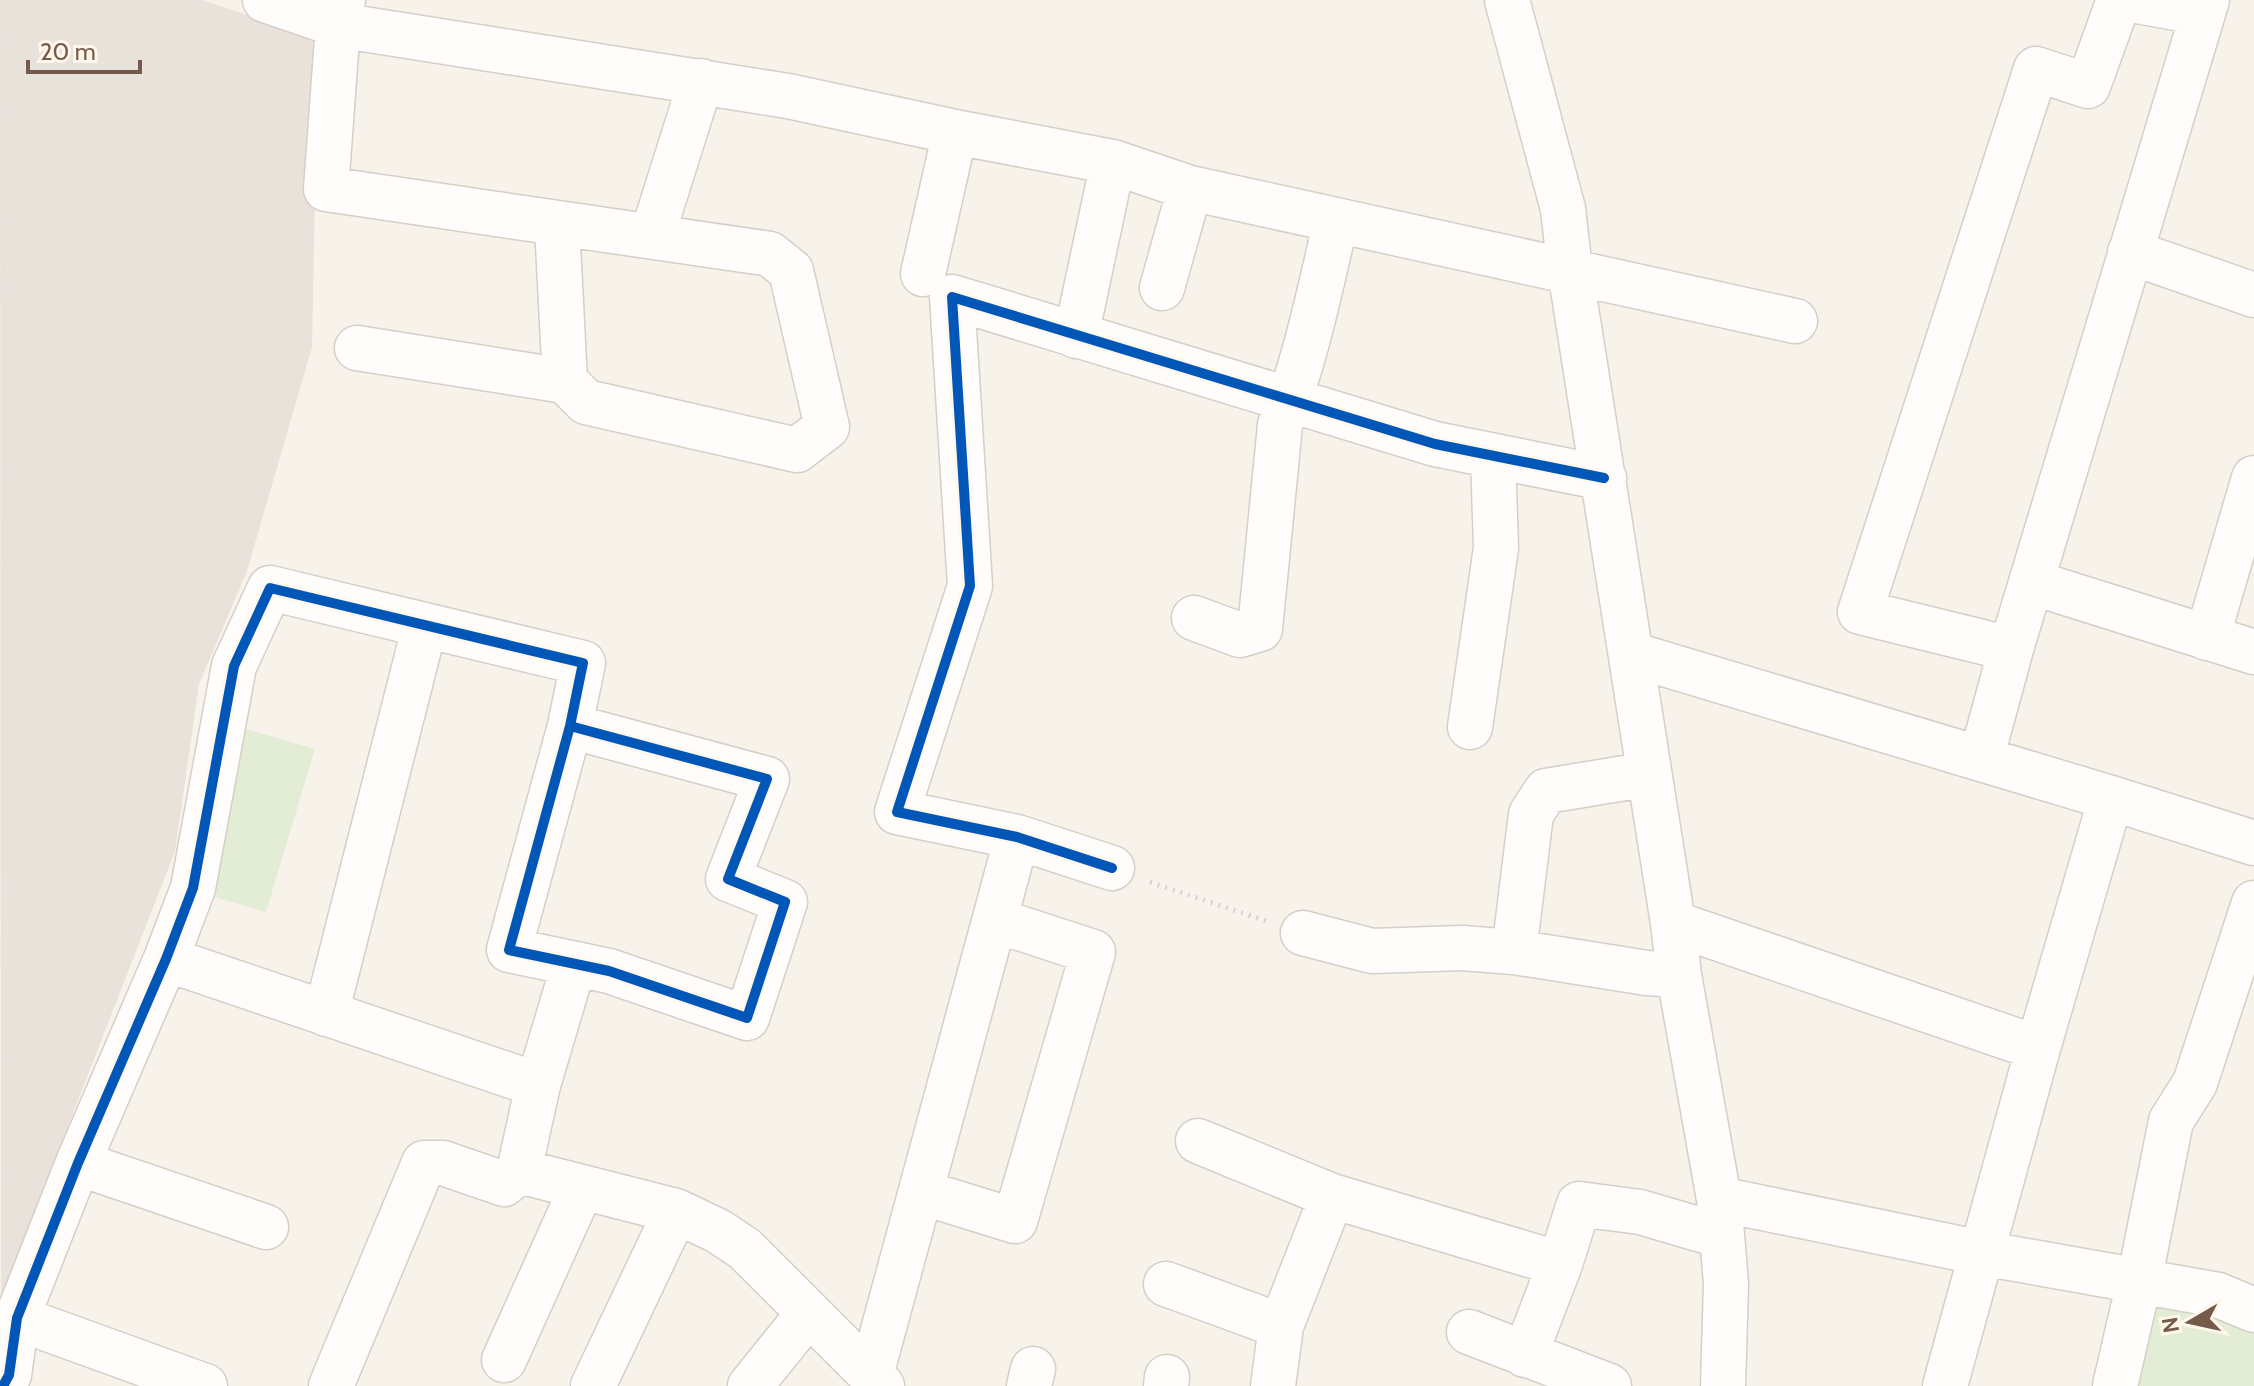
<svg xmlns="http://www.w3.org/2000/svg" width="2254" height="1386" font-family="Cabin,sans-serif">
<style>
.industrial{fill:#e9e2db}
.green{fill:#e3edd5}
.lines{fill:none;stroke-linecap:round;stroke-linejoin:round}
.minor-casing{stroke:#d6cfc8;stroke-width:47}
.path{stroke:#d9d2ce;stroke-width:5;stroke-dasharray:2 6;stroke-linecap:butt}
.minor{stroke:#fefdfc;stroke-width:44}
.cycleway-casing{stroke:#fff7eb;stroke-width:15}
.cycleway{stroke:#0057b8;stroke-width:10}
</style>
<rect width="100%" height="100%" fill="#f7f2ea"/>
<path class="industrial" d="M0 0H202L318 38 312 347 247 571 199 684 175 851 1 1298Z"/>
<path class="green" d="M236 726 315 749 266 912 208 895Z
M2148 1292 2254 1317V1386H2127Z"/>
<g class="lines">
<defs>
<path id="minor" d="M265 0 338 25 788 96 955 132 1113 162 1190 188 1795 321
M343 0 338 25 326 189 770 254 791 271 827 427 797 450 586 402 565 381 357 348
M1507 0 1563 209 1570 270 1673 923 1679 975 1719 1199 1726 1284 1723 1386
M2132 0 2203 13
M557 225 565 381
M652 236 701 81
M2130 252 2254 295
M923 274 955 132
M1162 288 1190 188
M1076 336 1113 162
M2031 582 2254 652
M1194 618 1240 635 1260 629 1280 425C1306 359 1320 289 1336 221
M2207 638 2254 478
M2011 649 1860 612 2036 69 2088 86 2119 0
M1631 654 2111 798 2254 843
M1470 727 1496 548 1493 456
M1981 759 2011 649 2207 0
M1112 868 1017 837 897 812 970 586 952 297 1435 444 1604 478
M1673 923 2038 1048
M1303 933 1372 951 1462 948 1514 952 1647 973 1679 975
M1514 952 1531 814 1546 791 1649 774
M166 959 538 1085
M326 1014 425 625
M1198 1141 1332 1196 1560 1264
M78 1163 266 1227
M519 1171 676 1211 718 1231 745 1249 882 1386
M921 1192 1015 1221 1093 952 995 920
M1719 1199 1982 1253 2218 1295 2254 1310
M1166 1284 1281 1326
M17 1318 205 1386
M1469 1332 1609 1386
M1525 1355 1560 1264 1579 1204 1640 1212 1722 1236
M504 1360 582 1187
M871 1375 1017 837
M3 1386 9 1375 17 1318 78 1163 166 959 193 888 234 666 270 588 583 663 570 726 509 950 609 971 747 1018 785 902 728 879 767 779 570 726
M331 1386 424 1163H443L504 1184 519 1171 538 1085 574 964
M593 1386 676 1211
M750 1386 809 1313
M1029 1386 1033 1369
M1166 1386 1167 1377
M1273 1386 1281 1326 1332 1196
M1945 1386 2038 1048 2111 798
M2115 1386 2139 1282 2171 1121 2195 1083 2254 903"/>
</defs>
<use href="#minor" class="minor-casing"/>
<path class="path" d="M1150 882 1266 921"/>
<use href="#minor" class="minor"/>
<defs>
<path id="cycleway" d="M1112 868 1017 837 897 812 970 586 952 297 1435 444 1604 478
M3 1386 9 1375 17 1318 78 1163 166 959 193 888 234 666 270 588 583 663 570 726 509 950 609 971 747 1018 785 902 728 879 767 779 570 726"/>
</defs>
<use href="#cycleway" class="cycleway-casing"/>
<use href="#cycleway" class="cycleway"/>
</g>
<g transform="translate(2190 1322) rotate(261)" stroke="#fff7eb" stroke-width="6" paint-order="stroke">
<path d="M0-6L14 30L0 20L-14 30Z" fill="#745a4b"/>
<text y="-12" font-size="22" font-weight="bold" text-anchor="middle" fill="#745a4b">N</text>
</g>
<path d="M28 60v12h112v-12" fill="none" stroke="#745a4b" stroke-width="4"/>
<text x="40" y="60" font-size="24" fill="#745a4b" stroke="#fff7eb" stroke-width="6" paint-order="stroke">20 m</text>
</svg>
